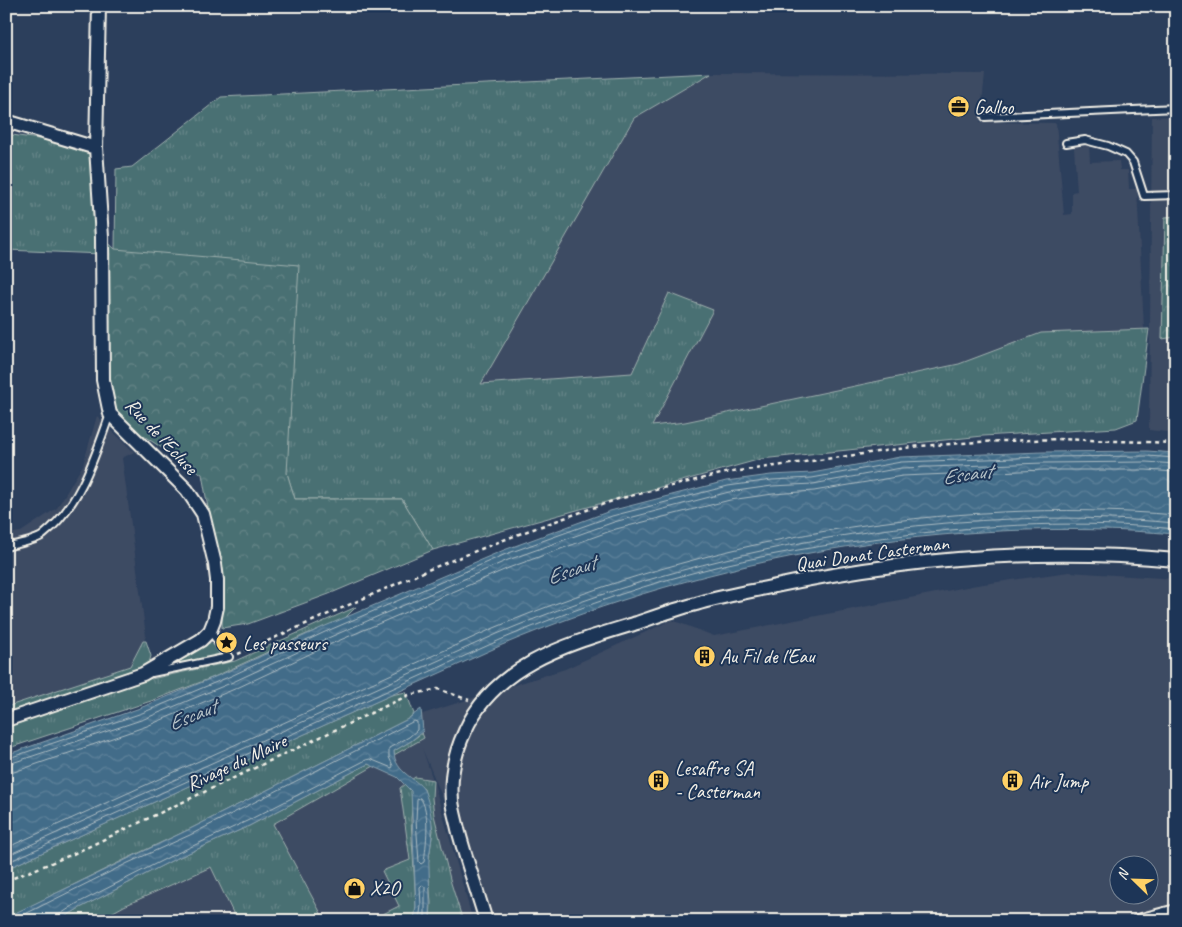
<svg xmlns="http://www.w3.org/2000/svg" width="1182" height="927" font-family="Caveat,sans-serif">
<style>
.built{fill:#3e4b63;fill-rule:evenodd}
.grass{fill:url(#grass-tufts);stroke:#9fb0ae}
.forest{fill:url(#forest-crowns);stroke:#9fb0ae}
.water{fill:url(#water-waves);stroke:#89a1af}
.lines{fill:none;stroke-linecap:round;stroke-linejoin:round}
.shore{stroke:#adbcc2;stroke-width:1}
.lane-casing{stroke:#f4f1e8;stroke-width:10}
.street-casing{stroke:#f4f1e8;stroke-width:16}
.path{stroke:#f4f1e8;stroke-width:2.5;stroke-dasharray:4 4;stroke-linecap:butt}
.lane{stroke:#1d3557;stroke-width:6}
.street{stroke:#1d3557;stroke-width:12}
.labels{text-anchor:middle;stroke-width:4;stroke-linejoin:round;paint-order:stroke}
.poi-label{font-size:20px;fill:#f4f1e8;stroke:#1d3557;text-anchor:start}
.street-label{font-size:20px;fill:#f4f1e8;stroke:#1d3557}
.water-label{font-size:21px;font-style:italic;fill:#b6c2c7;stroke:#1d3557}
</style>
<defs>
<pattern id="grass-tufts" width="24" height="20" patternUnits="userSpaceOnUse" patternTransform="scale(1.25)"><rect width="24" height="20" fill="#4a7073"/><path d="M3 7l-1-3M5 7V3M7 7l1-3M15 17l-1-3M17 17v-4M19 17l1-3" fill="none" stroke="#658587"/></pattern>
<pattern id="forest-crowns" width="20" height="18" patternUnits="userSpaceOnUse" patternTransform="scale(1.25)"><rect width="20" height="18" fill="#4a7073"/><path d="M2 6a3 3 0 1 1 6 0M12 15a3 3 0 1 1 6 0" fill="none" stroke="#658587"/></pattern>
<pattern id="water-waves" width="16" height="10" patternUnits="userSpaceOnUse" patternTransform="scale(1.25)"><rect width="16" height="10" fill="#426c89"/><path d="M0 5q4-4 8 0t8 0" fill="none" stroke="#5e819a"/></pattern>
</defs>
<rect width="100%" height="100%" fill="#2c3f5c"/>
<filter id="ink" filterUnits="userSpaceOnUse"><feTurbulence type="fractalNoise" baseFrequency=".02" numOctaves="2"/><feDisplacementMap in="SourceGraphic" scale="10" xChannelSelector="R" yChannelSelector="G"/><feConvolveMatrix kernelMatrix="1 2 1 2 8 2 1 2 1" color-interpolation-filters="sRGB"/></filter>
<g filter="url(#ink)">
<path class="built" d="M711 73 985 74 980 122 1056 123 1064 215 1072 214V192L1077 191 1074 147 1089 146 1090 162 1119 161 1120 170H1128L1129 189H1137L1144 329 1041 333 959 364 685 422 652 426 712 310 633 373 480 384 634 118Z
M1176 116V433L1149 430 1152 117Z
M97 416 134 452 122 458 146 636 130 666 6 707V534L21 532 57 508 83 465Z
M1069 572 1176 579V921H494L422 748 433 780 473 921H42L410 718 565 669 672 620 714 636 977 585ZM1120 864H1150V894H1120Z"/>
<path class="grass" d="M711 73 634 118 481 384 632 373 669 293 713 310 652 426 685 422 959 364 1041 333 1149 329 1137 420 1116 428 983 436 761 459 433 550 402 499H295L285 467 115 249 116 169 132 167 221 97Z
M6 134 96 148 102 254 6 250Z
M356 607 344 619 302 636 214 677 154 700 6 749V707L130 666 143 641H146L151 656 146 674 151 679 235 661Z
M208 643H211L218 649 219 655 206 660 170 666 172 663Z
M406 692 414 714 408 719 188 830 126 859 6 918V869L391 695Z
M422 733 424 738 394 755V751L411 741Z
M368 764 374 766 273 824 325 921H312L311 918 306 921H237L211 867 124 906 97 921H58L78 909 173 860 249 826Z
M415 777 433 780 432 798 434 815 451 883 463 921H430L431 903 428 865 433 830 424 789 411 780Z
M405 784 411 790 413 795 411 820 416 906 414 921H379L377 917 399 906 382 871 410 860 400 788Z"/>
<path class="forest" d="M1176 216V337L1162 339 1165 217Z
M102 237 115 249 299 265 287 473 295 499H402L433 550 329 594 248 624 222 628 223 593 202 474 110 414Z"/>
<path class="water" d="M1147 451 1176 453V534C947 515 713 556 502 645L6 869V755L140 708 229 671 323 627 504 550 610 511 726 481 771 475 812 473 900 457 1043 452Z
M421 709 423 731 411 741 394 751C394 774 420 779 425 792 429 803 433 820 432 833 432 844 428 856 429 867 429 885 431 903 430 921H414L416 906 411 791 397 777 368 764 249 826 173 860 78 909 58 921H6V918L11 915 188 830 408 719Z"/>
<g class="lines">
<path class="shore" d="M6 759 142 713 231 676 325 632 506 554 612 516 728 486 772 480 812 478 901 462 1043 457 1147 456 1176 458
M6 765 144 719 233 682 328 638 508 560 614 522 729 492 772 486 813 484 901 468 1044 463 1146 462 1176 464
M6 773 14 772 147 726 237 688 331 644 511 567 616 529 730 500 773 494 814 491 902 476 1044 470H1146L1176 472
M420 798C431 810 426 847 424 862L421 864 419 862 416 820 417 800Z
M6 848 494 628C708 538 944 496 1176 515
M6 856 497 634C710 545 946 503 1176 523
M6 863 500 640C562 614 627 590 692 573 759 555 828 544 897 536 990 524 1082 520 1176 529
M11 921 128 863 190 835 414 721 417 722V730L409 737 389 748V757L393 766 392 768 370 759 366 760 247 821 171 856 76 904 59 915 57 921
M419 921 421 906 420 887 422 885 425 887V921"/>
<defs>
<path id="lane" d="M985 117 1176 108
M1066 143 1085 140 1108 146 1126 154 1133 162 1144 196 1176 195
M6 547C16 544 36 541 43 535 80 506 95 456 110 414
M152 673 229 657 210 631"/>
<path id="street" d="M6 121 96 148
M6 720 143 674 201 640 210 631 214 621 217 607V580L215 564 203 514 187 490 110 414 103 380 102 237 96 148 99 6
M486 921C477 890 466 860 458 829 456 820 453 810 452 801 450 777 455 752 465 731 495 663 572 643 637 623 657 616 676 609 696 604 719 597 743 593 766 588 900 559 1040 547 1176 560
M1138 921 1176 911"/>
</defs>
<use href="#lane" class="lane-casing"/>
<use href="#street" class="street-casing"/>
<path class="path" d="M238 654 430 569 519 534 618 499 725 473 920 446 978 442 1058 439 1176 443
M6 881 73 854 409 695 438 689 469 700"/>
<use href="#lane" class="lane"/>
<use href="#street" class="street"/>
</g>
</g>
<defs>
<symbol id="office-disc" viewBox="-11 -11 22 22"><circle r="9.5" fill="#ffd166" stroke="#1d3557"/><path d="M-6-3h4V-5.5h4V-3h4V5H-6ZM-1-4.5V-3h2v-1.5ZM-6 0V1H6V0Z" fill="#111"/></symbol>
<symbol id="sight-disc" viewBox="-11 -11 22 22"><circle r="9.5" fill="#ffd166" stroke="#1d3557"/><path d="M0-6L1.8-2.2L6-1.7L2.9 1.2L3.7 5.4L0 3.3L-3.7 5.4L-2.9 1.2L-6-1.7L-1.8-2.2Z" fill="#111"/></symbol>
<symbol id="building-disc" viewBox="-11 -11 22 22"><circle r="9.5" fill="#ffd166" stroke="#1d3557"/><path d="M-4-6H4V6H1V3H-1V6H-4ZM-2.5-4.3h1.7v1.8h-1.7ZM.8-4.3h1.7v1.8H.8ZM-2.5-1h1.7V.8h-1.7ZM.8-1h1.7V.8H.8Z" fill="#111"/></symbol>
<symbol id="shop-disc" viewBox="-11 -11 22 22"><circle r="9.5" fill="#ffd166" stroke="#1d3557"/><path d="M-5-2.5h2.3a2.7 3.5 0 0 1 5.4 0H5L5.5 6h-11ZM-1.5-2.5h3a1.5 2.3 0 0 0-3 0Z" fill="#111"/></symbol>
</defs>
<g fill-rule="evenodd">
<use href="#office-disc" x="946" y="94" width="25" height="25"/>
<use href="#sight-disc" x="214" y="630" width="25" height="25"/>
<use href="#building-disc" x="692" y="644" width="25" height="25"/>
<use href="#building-disc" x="646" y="768" width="25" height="25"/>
<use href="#building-disc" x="1000" y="768" width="25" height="25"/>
<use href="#shop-disc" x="342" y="876" width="25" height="25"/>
</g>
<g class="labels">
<g class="poi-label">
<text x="974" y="114">Galloo</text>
<text x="243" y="650">Les passeurs</text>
<text x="720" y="663">Au Fil de l'Eau</text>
<text x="675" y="775">Lesaffre SA<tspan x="675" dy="23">- Casterman</tspan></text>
<text x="1029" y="788">Air Jump</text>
<text x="370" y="895">X2O</text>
</g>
<g class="street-label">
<text transform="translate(162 436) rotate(47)" y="7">Rue de l'Ecluse</text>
<text transform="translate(872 553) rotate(-8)" y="7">Quai Donat Casterman</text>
<text transform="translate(236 762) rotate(-25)" y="7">Rivage du Maire</text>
</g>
<g class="water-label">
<text transform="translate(967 474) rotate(-8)" y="7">Escaut</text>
<text transform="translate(571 570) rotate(-19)" y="7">Escaut</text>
<text transform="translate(192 715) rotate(-22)" y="7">Escaut</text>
</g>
</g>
<rect width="1182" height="927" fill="none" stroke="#1d3557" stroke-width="25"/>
<rect x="12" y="12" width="1157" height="902" fill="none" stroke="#f4f1e8" stroke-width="2" filter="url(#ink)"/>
<g transform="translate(1134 880) rotate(293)"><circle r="24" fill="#1d3557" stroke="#738091"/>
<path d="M0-4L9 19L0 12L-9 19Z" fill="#ffd166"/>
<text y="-8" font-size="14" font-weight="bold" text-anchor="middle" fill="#f4f1e8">N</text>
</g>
</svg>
